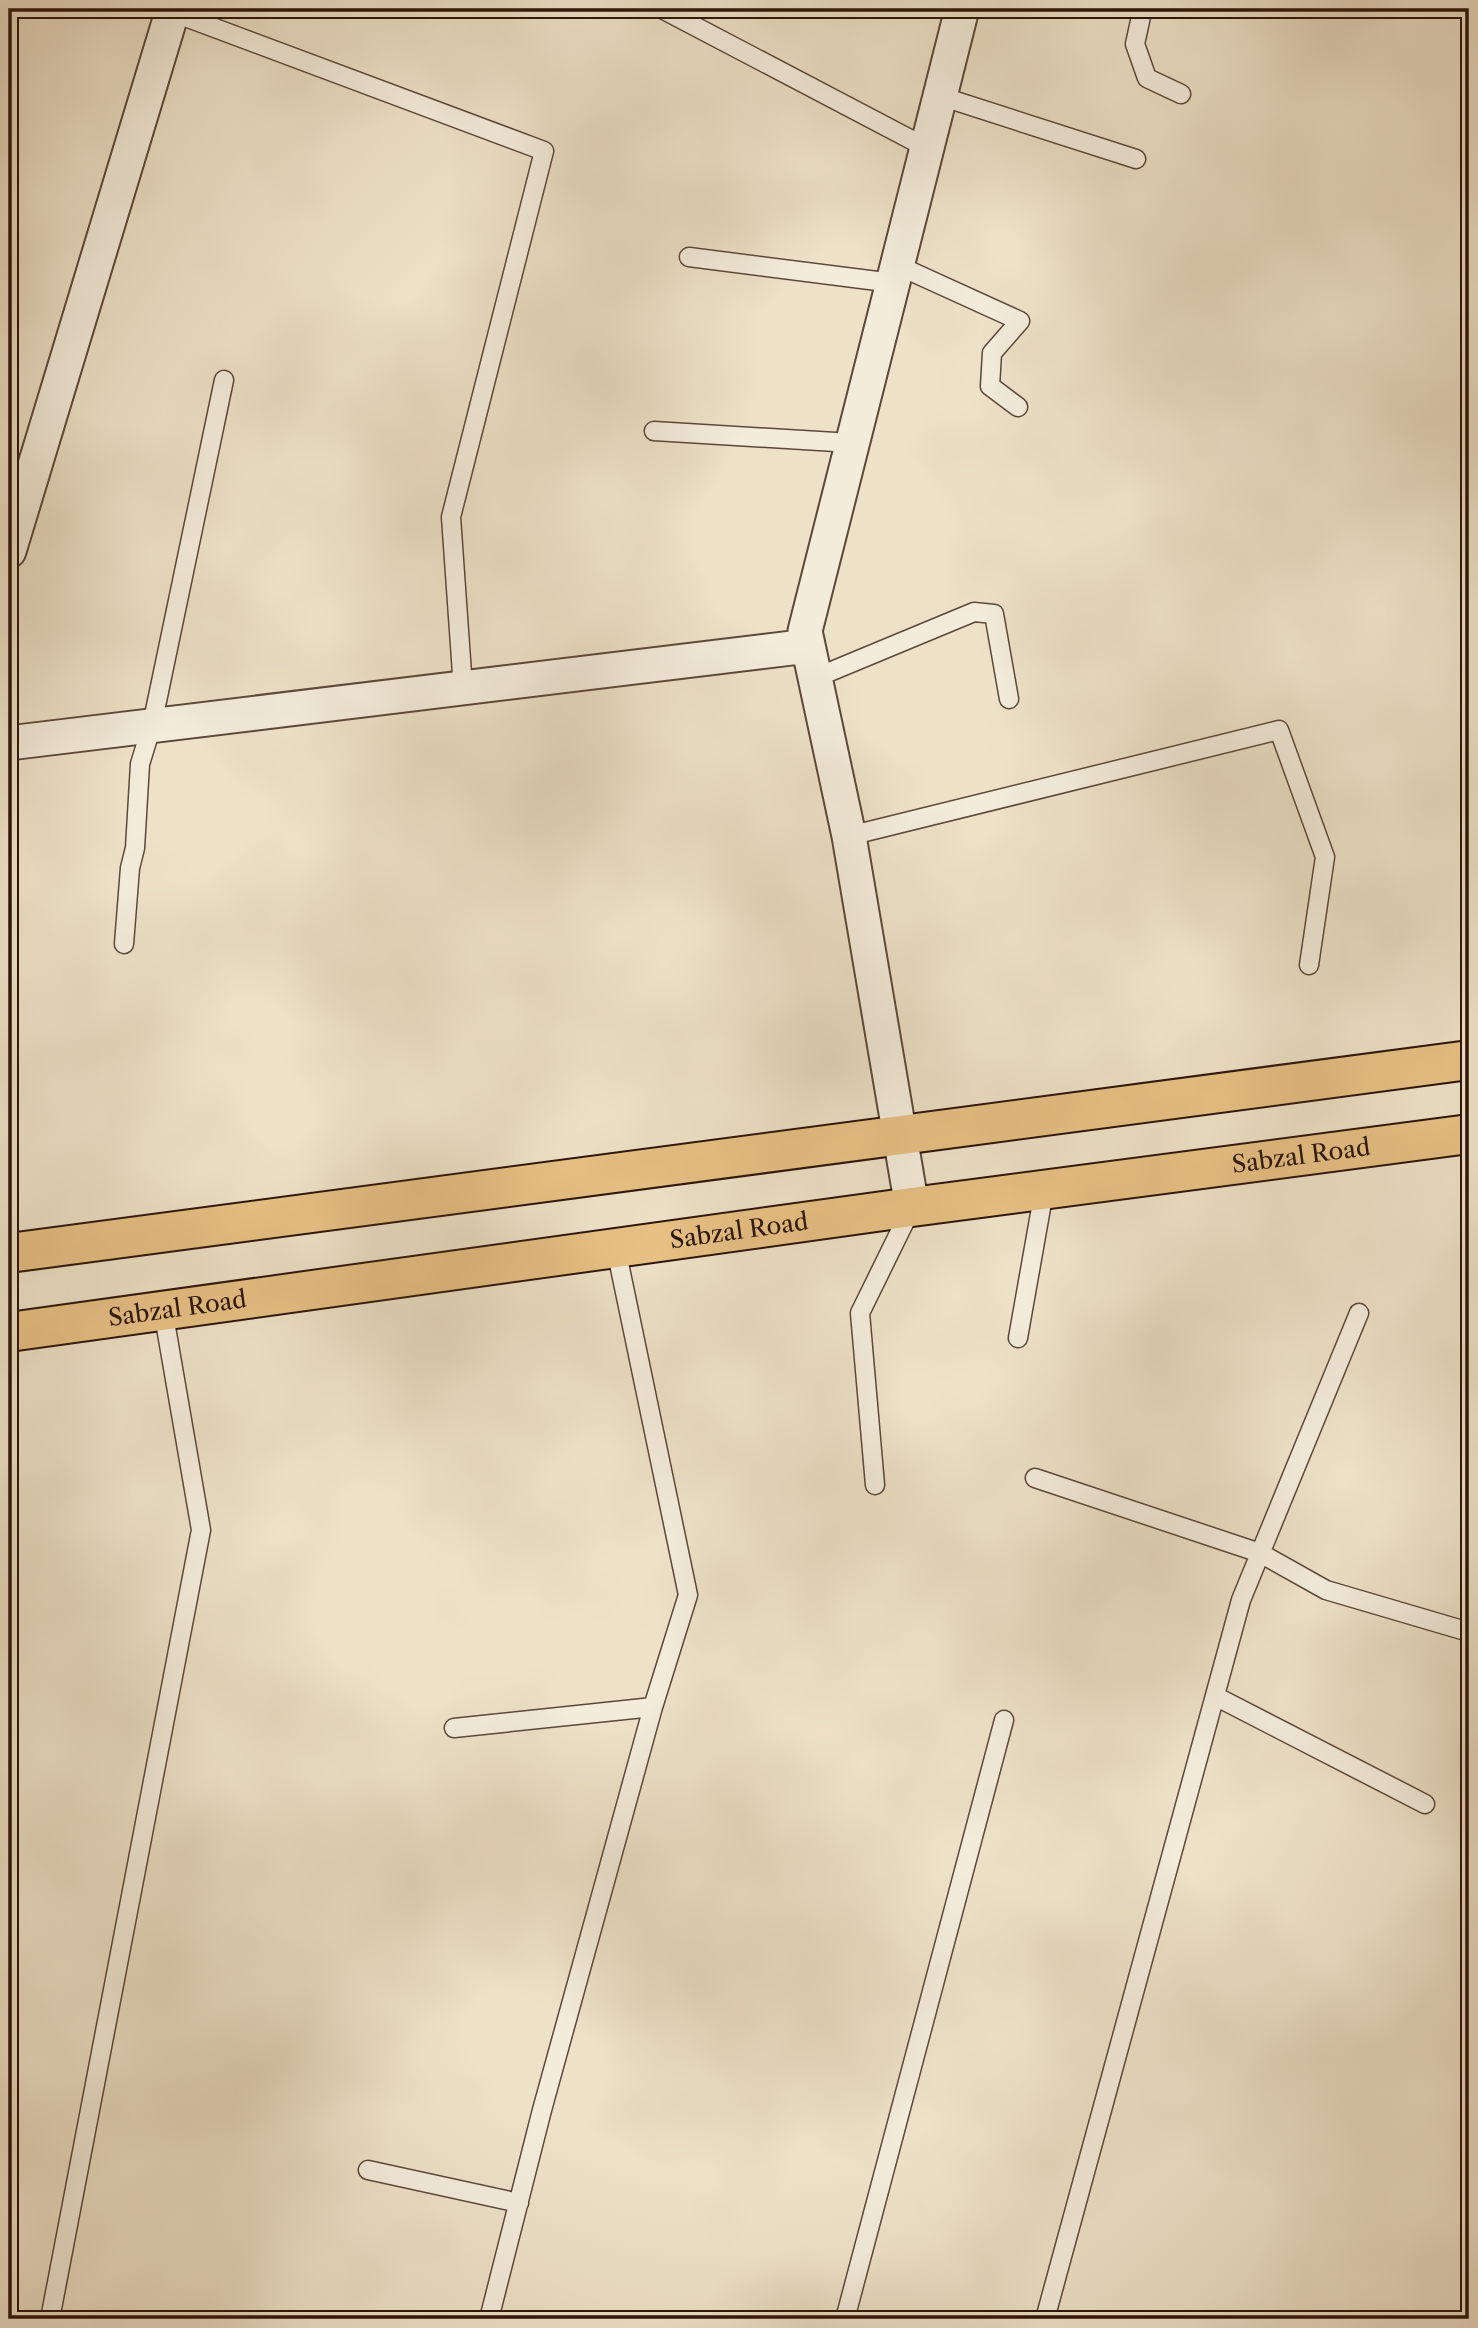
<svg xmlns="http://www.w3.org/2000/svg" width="1478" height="2328" font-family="'Libre Caslon Text',serif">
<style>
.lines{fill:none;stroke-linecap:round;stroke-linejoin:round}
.lane-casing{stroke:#5c4839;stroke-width:21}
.street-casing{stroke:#5c4839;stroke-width:37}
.primary-casing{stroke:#2c1509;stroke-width:42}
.lane{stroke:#f3ecdb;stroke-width:18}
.street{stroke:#f3ecdb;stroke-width:33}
.primary{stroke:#e6c084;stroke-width:38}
.labels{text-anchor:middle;stroke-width:5;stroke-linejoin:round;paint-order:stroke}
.street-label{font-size:24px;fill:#2c1509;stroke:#f3ecdb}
</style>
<rect width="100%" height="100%" fill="#ede1c8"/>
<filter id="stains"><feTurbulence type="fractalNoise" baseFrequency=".00286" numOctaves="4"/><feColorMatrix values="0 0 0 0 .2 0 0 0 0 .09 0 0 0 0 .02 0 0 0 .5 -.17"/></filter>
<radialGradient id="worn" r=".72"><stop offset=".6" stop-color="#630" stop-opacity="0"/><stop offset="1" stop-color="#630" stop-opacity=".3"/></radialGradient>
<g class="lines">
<defs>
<path id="lane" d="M662 9 927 148
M1136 9 1142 12 1135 44 1147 78 1181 94
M172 12 544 151 451 517 463 688
M940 96 1136 159
M689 257 893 283
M897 265 1020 321 992 353 990 386 1018 407
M654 431 852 443
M815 678 974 612 994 614 1009 699
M849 836 1279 730 1325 857 1309 965
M124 944 130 868 135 848 140 764 152 725 224 380
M616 1249 688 1595 653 1707
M1018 1338 1044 1191
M1035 1478 1260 1553 1326 1590 1469 1632
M875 1485 860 1313 912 1207
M1215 1696 1425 1804
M454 1728 653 1707 542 2110 489 2319
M368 2170 519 2203
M50 2319 201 1530 163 1310
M845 2319 1004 1720
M1045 2319 1241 1600 1359 1313"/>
<path id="street" d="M9 551 173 9
M9 743 808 646
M912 1207 849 836 805 631 962 9"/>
<g id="primary">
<path d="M9 1253 1469 1060"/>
<path id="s1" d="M9 1332 912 1207 1469 1134"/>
</g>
</defs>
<use href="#lane" class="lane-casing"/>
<use href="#street" class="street-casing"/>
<use href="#primary" class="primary-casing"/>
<use href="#lane" class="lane"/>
<use href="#street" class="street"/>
<use href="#primary" class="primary"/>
</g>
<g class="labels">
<g class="street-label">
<text dy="8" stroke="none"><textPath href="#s1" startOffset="1304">Sabzal Road</textPath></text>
<text dy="8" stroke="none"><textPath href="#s1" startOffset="737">Sabzal Road</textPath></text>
<text dy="8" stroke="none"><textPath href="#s1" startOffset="170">Sabzal Road</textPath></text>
</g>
</g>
<rect width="1478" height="2328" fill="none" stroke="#ede1c8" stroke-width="35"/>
<rect x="10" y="10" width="1457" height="2307" fill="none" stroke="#2c1509" stroke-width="3.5"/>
<rect x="18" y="18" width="1443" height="2293" fill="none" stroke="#2c1509" stroke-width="2"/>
<rect width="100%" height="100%" filter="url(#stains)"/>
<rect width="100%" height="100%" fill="url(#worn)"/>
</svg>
